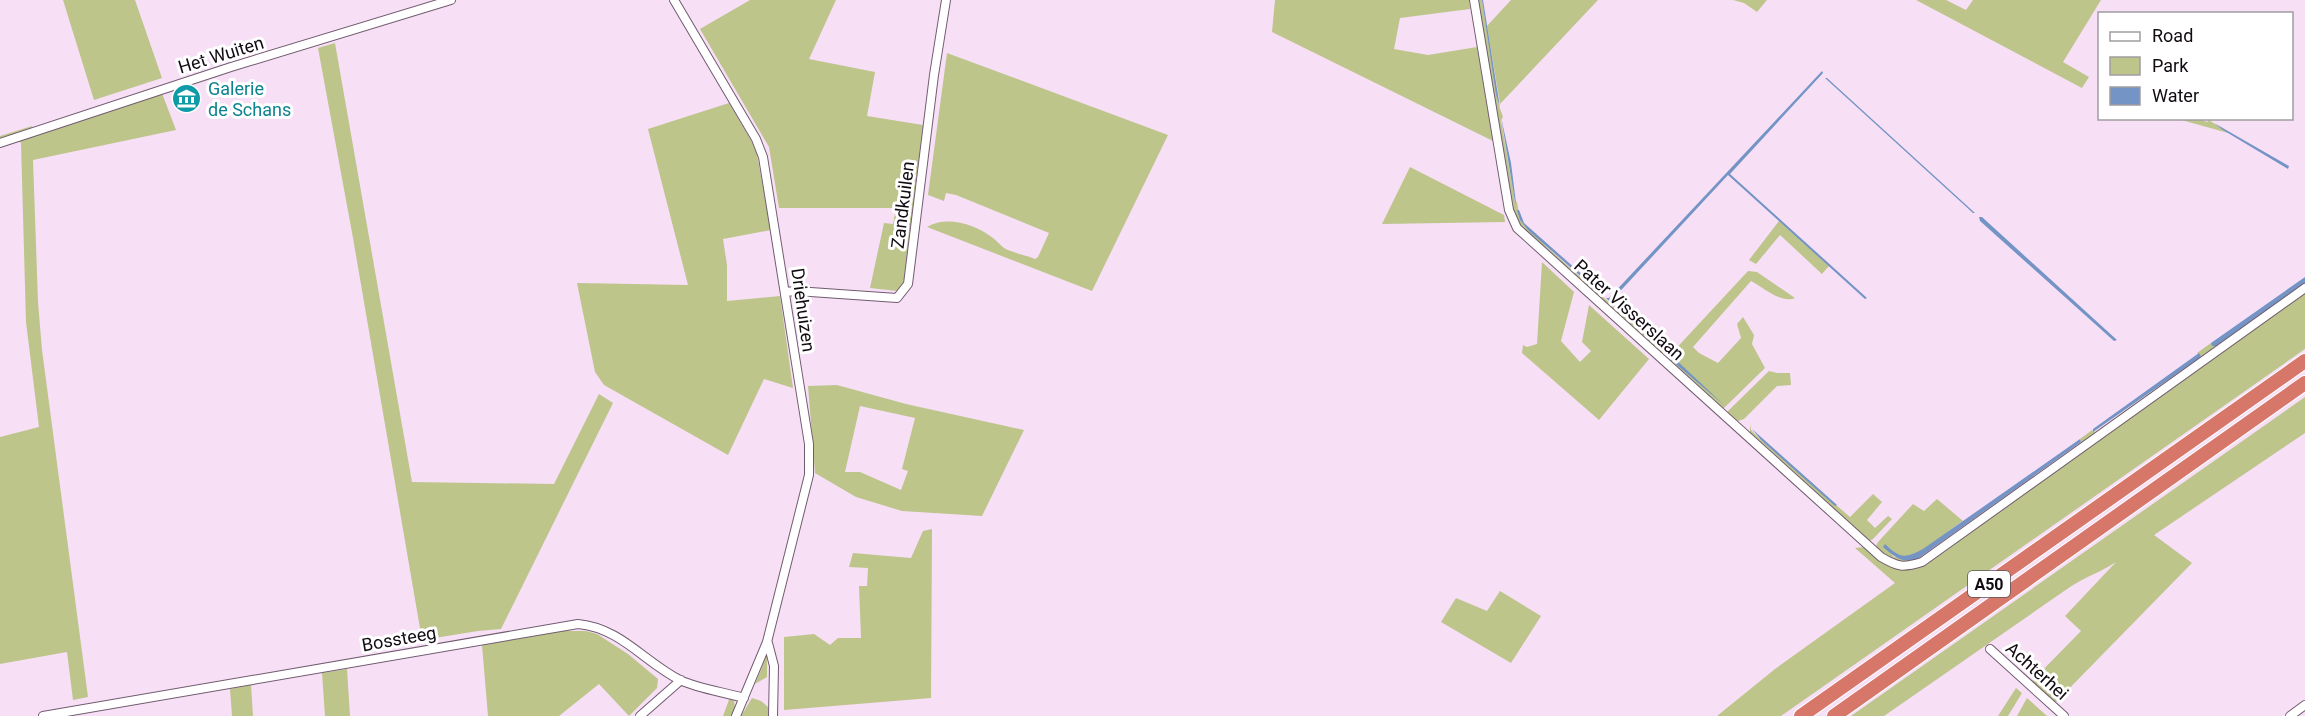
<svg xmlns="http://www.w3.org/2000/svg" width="2305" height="716" font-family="Roboto,sans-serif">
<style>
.green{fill:#bdc58b;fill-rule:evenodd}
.water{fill:#7394c5}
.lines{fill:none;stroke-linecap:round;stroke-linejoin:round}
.minor-casing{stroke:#715c6f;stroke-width:10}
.motorway-casing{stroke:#fff;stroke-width:16}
.minor{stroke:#fff;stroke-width:8}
.motorway{stroke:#d77769;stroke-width:14}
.labels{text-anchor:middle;stroke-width:6;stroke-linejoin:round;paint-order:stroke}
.shield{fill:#fff;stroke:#585458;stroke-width:1.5}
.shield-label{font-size:16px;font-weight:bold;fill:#110a11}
.street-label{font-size:18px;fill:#110a11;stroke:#fff}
.culture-label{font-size:18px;fill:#0d838f;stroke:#fff;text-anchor:start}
</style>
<rect width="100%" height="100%" fill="#f7dff6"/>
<path class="green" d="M63 0H135L162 78 94 100Z
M750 0H836L809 59 875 72 867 116 923 125 903 286 897 291 870 288 884 223 893 224 896 208H779L769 147 700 29Z
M1275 0H1469L1470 9 1400 18 1394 49 1428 55 1477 47 1493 141 1272 32Z
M1477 0H1482L1499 106 1503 117 1501 120 1515 202H1517L1520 220 1549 249 1665 352 1661 354 1519 227 1511 209Z
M1511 0H1598L1500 104 1487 26Z
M1733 0H1767L1757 12 1744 3Z
M1916 0H1946L1966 10 1973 0H2101L2063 62 2089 77 2082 88Z
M335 43 412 482 554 484 599 394 613 403 501 629 478 631 422 640 353 238 318 48Z
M947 53 1168 135 1092 291 927 227C947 215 976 225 993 238 997 241 1000 245 1004 248 1013 253 1025 255 1035 259L1038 257 1049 233 956 195 946 193 944 201 928 195Z
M160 88 176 130 33 160 38 302 42 350 88 697 73 700 67 652 0 664V437L39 427 26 322 21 143 19 141 0 147V136L32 126 33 130Z
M729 103 756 149 771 230 723 239 727 265V301L780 296 793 388 764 379 728 455 604 385 595 372 577 283 688 285 648 129Z
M2178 119H2199L2207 122 2209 120 2228 133Z
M1410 167 1504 215 1505 222 1382 224Z
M1779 221 1829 266 1822 274 1780 235 1756 264 1749 260Z
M1542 262 1574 292 1561 341 1580 362 1591 351 1582 342 1589 305 1649 359 1599 420 1522 353 1523 345 1527 347 1537 344Z
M1748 271 1757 272 1795 298C1781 304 1763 287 1751 281L1693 347 1699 353 1718 363 1741 338 1737 324 1743 317 1754 335 1752 344 1765 368 1724 408H1719L1669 364 1670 355Z
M2305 283V285L1923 559C1902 567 1892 561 1875 548L1878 542 1913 504 1924 511 1937 499 1963 521C1947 530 1919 560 1901 556 1895 554 1890 548 1885 545L1894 557 1919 558 1926 555 2081 443 2080 439 2092 430 2095 432 2198 359 2201 356 2197 353 2211 343 2216 346Z
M2305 292V349L1781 716H1717L1775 669 1895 583 1855 548 1865 547C1883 562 1898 576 1922 566Z
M1769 371 1777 373H1790L1791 385 1777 386 1744 419 1735 422 1727 414 1728 411Z
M837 385 906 404 1024 430 982 516 902 511 856 497 815 473 808 386ZM860 406 915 418 902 469 908 471 901 490 860 472H845Z
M2305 397V433L2154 535 2192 563 2054 704 2030 683 2081 631 2065 616 2116 562C2101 572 2085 577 2070 587L1884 716H1851Z
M1750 424 1751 430 1761 440 1850 517 1873 494 1882 502 1867 520 1875 528 1888 516 1892 519 1873 539 1868 542 1750 436Z
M932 529 931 698 784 710V637L814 634 830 645 838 638H861L859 586H867L868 568 849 567 853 553 911 558 923 531Z
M1500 591 1541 616 1511 663 1441 622 1456 598 1487 611Z
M561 631H586L597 634 628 654 658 679 657 688 629 716 599 684 559 716H488L482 645Z
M767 655V677L755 684Z
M347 669 350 716H325L322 673Z
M251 685 253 716H232L230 689Z
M2016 688 2022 693 2008 716H1998Z
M730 697 734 701 735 708 732 716H723Z
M752 698 761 701 768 707V716H741Z
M2027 698 2047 716H2017Z"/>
<path class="water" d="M1482 0H1483L1500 108 1496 94Z
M1822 71 1823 73 1730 174 1867 298 1865 299 1728 175 1611 301 1660 349 1606 298H1609Z
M1825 78H1827L1975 213H1973Z
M1501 117 1511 163 1516 203 1515 202Z
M2214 123 2289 166 2288 169 2223 130Z
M1517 210H1519L1524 223 1595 286 1601 294 1529 231 1520 220Z
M1979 217H1982L2117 340 2114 341 1980 221Z
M2305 277V283L2216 346H2212L2211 343Z
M2199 353 2201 356 2198 359 2093 432V429Z
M1671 358H1674L1724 405 1671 360Z
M1752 429 1837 505 1835 506 1761 440Z
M2080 439 2081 442 1919 558C1903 565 1895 557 1883 547L1885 544C1900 558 1904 559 1923 549Z"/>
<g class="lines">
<defs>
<path id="minor" d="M674 0 756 139 763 157 809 444V475L767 642 736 716
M1474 0 1509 210 1517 228 1881 557C1898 567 1903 568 1922 562L2305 288
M0 143 231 67 451 0
M785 292 796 291 897 298 908 284 934 75 946 0
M768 643 774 666 773 716
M1990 649 2064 716
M43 716 578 624C621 628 644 662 680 680 699 689 724 692 744 698
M640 716 681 680
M2290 716 2305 705"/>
<path id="motorway" d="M1801 716 2305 361
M1834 716 2305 383"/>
</defs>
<use href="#minor" class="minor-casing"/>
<use href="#motorway" class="motorway-casing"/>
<use href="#minor" class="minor"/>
<use href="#motorway" class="motorway"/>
</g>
<defs>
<symbol id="museum-disc" viewBox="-11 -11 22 22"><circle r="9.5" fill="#0f9aa8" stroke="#fff"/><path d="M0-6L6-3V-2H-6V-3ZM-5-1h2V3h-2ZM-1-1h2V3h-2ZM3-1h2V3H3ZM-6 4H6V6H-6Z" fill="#fff"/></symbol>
</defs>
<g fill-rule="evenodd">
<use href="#museum-disc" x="170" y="82" width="33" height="33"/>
</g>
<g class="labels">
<rect class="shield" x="1968" y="571" width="42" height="26" rx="4.5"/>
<g class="shield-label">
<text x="1989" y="590">A50</text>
</g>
<g class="street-label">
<text transform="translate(221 55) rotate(-17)" y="6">Het Wuiten</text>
<text transform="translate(903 205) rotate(-83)" y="6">Zandkuilen</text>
<text transform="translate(803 310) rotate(82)" y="6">Driehuizen</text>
<text transform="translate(1629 310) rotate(42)" y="6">Pater Visserslaan</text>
<text transform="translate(399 639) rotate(-10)" y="6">Bossteeg</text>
<text transform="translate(2037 671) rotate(42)" y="6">Achterhei</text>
</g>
<g class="culture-label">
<text x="208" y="95">Galerie<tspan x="208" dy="21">de Schans</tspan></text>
</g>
</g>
<rect x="2098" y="12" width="195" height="108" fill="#ffffff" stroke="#a09da0" stroke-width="1.5"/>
<rect x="2110" y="32" width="30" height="9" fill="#ffffff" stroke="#a09da0" stroke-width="1.5"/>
<text x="2152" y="42" font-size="18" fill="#110a11">Road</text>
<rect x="2110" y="57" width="30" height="18" fill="#bdc58b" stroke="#a09da0" stroke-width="1.5"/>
<text x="2152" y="72" font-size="18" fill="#110a11">Park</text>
<rect x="2110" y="87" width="30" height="18" fill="#7394c5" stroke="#a09da0" stroke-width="1.5"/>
<text x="2152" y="102" font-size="18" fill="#110a11">Water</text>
</svg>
